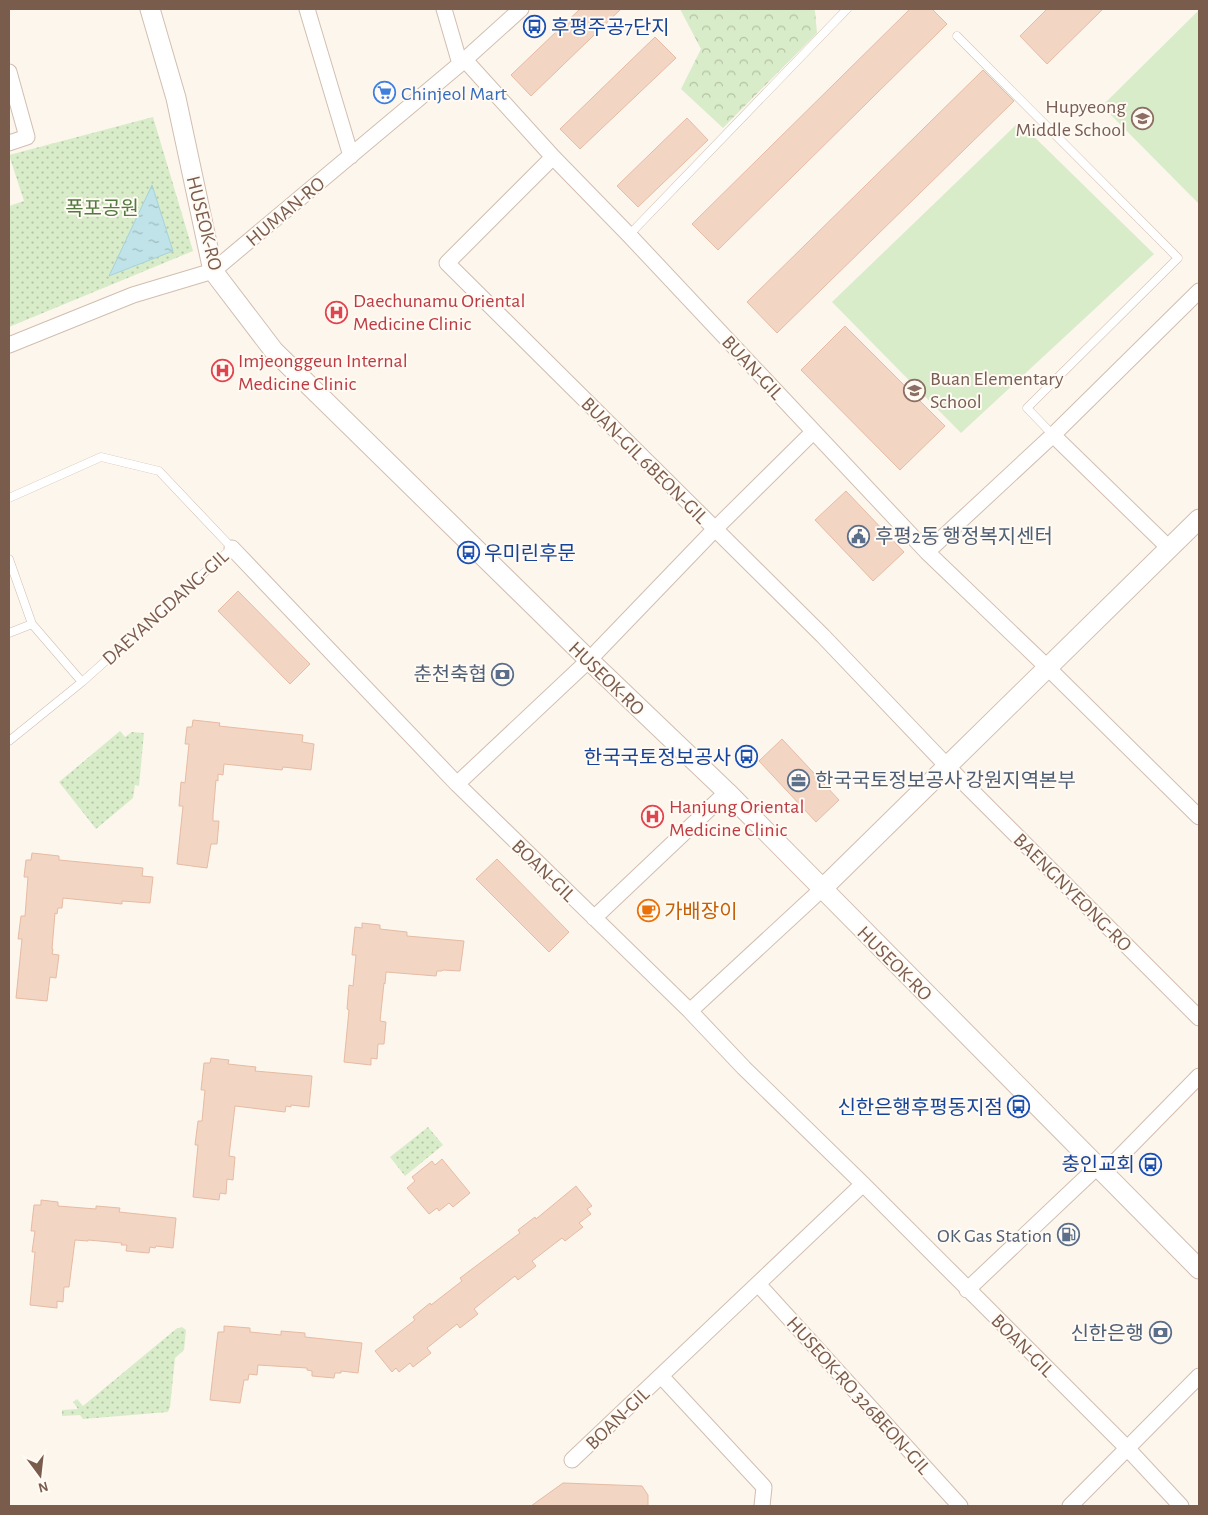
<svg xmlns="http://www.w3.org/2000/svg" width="1208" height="1515" font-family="'Alegreya Sans','Noto Sans KR',sans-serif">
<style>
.grass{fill:url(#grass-dots)}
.forest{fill:url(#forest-crowns)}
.garden{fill:#d8ecc9}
.water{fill:url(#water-ripples);stroke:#a5d3da}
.building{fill:#f3d5c3;stroke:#e6bba3}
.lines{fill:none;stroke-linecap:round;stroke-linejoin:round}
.service-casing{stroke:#d1beb0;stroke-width:9}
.minor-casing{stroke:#d1beb0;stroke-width:17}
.tertiary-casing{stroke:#d1beb0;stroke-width:21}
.service{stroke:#fff;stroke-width:8}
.minor{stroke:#fff;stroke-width:15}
.tertiary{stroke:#fff;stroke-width:19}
.labels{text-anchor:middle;stroke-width:4;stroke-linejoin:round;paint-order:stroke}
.transit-label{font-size:20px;fill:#164399;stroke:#fffaf3;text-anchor:end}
.shop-label{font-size:20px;fill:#366cbe;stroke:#fffaf3;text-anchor:start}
.education-label{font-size:20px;fill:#785e54;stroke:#fffaf3;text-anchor:end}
.park-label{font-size:20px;fill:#537a41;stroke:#fffaf3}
.street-label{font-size:20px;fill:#7a5c4d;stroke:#fffaf3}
.health-label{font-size:20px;fill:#be3a42;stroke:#fffaf3;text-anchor:start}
.service-label{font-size:20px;fill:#4e5e75;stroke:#fffaf3;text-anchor:end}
.food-label{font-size:20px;fill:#c56008;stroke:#fffaf3;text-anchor:start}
</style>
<defs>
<pattern id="grass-dots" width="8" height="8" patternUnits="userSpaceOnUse" patternTransform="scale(1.25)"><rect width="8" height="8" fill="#d8ecc9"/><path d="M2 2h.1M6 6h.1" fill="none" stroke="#b4c2a5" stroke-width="1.8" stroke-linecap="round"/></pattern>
<pattern id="forest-crowns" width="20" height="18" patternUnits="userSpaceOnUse" patternTransform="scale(1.25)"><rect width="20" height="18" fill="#d8ecc9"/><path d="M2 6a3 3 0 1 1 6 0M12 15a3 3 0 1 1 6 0" fill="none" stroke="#b4c2a5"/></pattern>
<pattern id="water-ripples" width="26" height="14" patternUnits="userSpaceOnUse" patternTransform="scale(1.25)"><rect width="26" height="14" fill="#bfe3e8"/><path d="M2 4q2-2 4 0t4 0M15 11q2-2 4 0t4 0" fill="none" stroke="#a0bbbe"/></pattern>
</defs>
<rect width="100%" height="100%" fill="#fdf6ec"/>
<path class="grass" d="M153 117 193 251 9 327V206L24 201 9 155Z
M120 731 125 737 132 732 144 733 139 786 135 785 133 798 96 829 59 782Z
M428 1127 443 1145 405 1176 390 1157Z
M182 1327 186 1330 184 1350 175 1358 170 1407 168 1412 83 1419 80 1415 62 1416V1410L78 1409 73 1402 77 1399 83 1406 176 1329Z"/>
<path class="forest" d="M680 9H813L815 11 817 33 723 128 681 89 701 49Z"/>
<path class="garden" d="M1199 10V204L1102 106Z
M1019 122 1154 254 961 433 832 302Z"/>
<path class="water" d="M152 185 173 251 109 276Z"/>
<path class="building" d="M580 9H621L531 96 511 75Z
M910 9H932L947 24 718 250 692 224Z
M1047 9H1103L1047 64 1020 36Z
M655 37 676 58 580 149 560 129Z
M983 70 1014 101 777 333 747 302Z
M687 118 708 140 638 207 617 186Z
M845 326 945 426 900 470 801 370Z
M846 491 904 552 873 581 815 520Z
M238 591 310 664 290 684 218 611Z
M193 720 220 723 219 726 303 735 302 742 314 744 311 770 283 767 282 770 224 764 223 775 218 774V781L216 780 213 815V821H219L217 844H211L207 868 177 864 183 806H179L181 782 185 783 189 744H185L187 727H192Z
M782 739 839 800 816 822 759 761Z
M32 853 59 856V860L143 868 142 876 153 877 150 903 122 901V904L63 898 62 908H58L57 914 55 913 52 949H53L52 954 59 955 56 978 50 977 47 1001 16 998 22 939H18L21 916H25L28 877H24L26 860H31Z
M497 859 569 932 549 952 476 879Z
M362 923 380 925V929L407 932V936L464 941 460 971 443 970 442 971H437L436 976 386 972 385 984 384 983 380 1021 386 1022 384 1044H378L377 1059 371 1058V1065L344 1062 349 1010 347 1009 349 985 353 986 356 955H352L355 927 362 928Z
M211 1058 229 1060 228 1064 256 1067 255 1071 312 1076 309 1107 291 1105V1107L286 1106 285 1112 235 1106 229 1156 235 1157 233 1180 227 1179 226 1194 220 1193 219 1200 193 1197 198 1145H195L198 1121H202L205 1090H201L204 1063H210Z
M442 1159 470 1193 453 1207 449 1203 439 1211 437 1208 429 1214 407 1188 415 1181 412 1177 432 1161 435 1165Z
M576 1186 592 1206 587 1209 591 1214 579 1223 583 1227 565 1241 562 1238 532 1261 536 1266 518 1280 515 1276 485 1300 474 1309 478 1314 460 1328 457 1324 427 1348 431 1353 413 1367 410 1363 399 1372 396 1368 392 1372 375 1351 415 1320 413 1317 430 1303 431 1305 462 1281 460 1278 520 1233 518 1230 535 1217 536 1219Z
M41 1200 58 1202V1206L96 1209V1206L120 1208 119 1212 176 1218 173 1248 156 1246 155 1248 150 1247 149 1253 126 1251 127 1245H121L122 1243 88 1240V1241L75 1240 69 1287H64L63 1302 57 1301V1308L30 1305 35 1252H32L35 1231H31L34 1205H41Z
M224 1326 250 1328V1332L281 1335V1331L305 1333V1337L362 1343 358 1373 341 1371V1373H335L334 1378 312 1376V1371L307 1370V1368L258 1365 257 1375 249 1374 248 1380H244L240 1403 210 1400 218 1332H224Z
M563 1483 642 1486 648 1495V1506H531Z"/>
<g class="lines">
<defs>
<path id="service" d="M957 36 1178 258 1027 408 1053 435
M629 235 847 9
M9 498 101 457 159 471 232 548 82 682 9 741
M9 559 32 624 82 682
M9 633 32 624"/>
<path id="minor" d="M307 9 351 156
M444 9 460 64
M465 60 553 157 629 235 927 552 1048 668 1199 817
M9 72 27 137 9 143
M553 157 447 263 823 636 947 766 1199 1018
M9 345 133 295 213 271 460 64 521 9
M1053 435 1170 549
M232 548 457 784 690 1011 744 1068 863 1184 1127 1448 1181 1506
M927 552 1053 435 1199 291
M457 784 589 660 715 529 813 432
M594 918 727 792
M690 1011 822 889
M1103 1174 1199 1076
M758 1284 960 1506
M967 1290 1097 1167
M661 1376 764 1487 762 1506
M572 1460 863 1184
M1070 1506 1199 1376"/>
<path id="tertiary" d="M150 9 176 98 213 271 274 351 589 660 727 792 1199 1269
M822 889 1199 519"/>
</defs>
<use href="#service" class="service-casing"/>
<use href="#minor" class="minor-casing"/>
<use href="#tertiary" class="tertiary-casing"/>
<use href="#service" class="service"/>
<use href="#minor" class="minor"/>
<use href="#tertiary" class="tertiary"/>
</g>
<defs>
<symbol id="bus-ring" viewBox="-11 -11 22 22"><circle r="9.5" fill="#fffaf3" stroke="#1a4fb4" stroke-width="1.5"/><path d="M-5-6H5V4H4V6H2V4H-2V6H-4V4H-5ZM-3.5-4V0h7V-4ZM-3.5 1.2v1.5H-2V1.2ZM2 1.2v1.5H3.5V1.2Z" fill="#1a4fb4"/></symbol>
<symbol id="supermarket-ring" viewBox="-11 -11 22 22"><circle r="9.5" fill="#fffaf3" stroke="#3f7fe0" stroke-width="1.5"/><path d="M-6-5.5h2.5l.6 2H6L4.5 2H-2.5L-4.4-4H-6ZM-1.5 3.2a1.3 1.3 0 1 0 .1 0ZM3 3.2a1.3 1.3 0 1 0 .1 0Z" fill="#3f7fe0"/></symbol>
<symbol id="school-ring" viewBox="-11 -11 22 22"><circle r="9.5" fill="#fffaf3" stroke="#8d6e63" stroke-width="1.5"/><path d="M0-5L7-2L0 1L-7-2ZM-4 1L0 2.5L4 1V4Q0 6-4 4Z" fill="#8d6e63"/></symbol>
<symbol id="hospital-ring" viewBox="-11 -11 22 22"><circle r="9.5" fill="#fffaf3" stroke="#e0444e" stroke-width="1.5"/><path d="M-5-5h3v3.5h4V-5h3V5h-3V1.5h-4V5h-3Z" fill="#e0444e"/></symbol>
<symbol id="civic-ring" viewBox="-11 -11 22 22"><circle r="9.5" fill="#fffaf3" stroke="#5c6f8a" stroke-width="1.5"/><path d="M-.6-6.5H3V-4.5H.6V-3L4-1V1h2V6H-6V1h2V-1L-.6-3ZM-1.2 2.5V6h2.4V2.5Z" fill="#5c6f8a"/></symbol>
<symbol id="bank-ring" viewBox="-11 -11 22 22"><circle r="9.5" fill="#fffaf3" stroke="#5c6f8a" stroke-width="1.5"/><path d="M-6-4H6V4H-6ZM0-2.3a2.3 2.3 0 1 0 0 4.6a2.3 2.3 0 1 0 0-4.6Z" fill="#5c6f8a"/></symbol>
<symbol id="office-ring" viewBox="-11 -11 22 22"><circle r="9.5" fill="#fffaf3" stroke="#5c6f8a" stroke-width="1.5"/><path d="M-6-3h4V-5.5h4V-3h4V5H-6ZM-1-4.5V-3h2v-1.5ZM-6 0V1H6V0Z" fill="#5c6f8a"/></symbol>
<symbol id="cafe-ring" viewBox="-11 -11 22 22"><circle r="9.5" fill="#fffaf3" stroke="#e8710a" stroke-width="1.5"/><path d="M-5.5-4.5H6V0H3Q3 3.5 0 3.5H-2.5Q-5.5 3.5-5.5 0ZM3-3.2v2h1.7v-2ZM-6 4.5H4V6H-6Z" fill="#e8710a"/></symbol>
<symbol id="fuel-ring" viewBox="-11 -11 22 22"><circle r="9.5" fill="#fffaf3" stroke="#5c6f8a" stroke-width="1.5"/><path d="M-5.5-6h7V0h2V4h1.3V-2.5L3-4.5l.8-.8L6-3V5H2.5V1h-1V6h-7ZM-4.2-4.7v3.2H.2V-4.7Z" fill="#5c6f8a"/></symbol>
</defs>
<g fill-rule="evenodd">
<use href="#bus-ring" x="522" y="14" width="25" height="25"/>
<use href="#supermarket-ring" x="372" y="80" width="25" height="25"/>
<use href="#school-ring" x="1130" y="106" width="25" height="25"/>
<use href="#hospital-ring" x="324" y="300" width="25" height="25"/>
<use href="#hospital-ring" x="210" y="358" width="25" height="25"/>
<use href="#school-ring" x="902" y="378" width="25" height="25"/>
<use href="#civic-ring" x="846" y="524" width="25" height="25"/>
<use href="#bus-ring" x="456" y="540" width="25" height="25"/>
<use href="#bank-ring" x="490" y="662" width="25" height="25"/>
<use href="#bus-ring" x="734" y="744" width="25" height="25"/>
<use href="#office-ring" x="786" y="768" width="25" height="25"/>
<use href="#hospital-ring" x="640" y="804" width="25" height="25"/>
<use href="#cafe-ring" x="636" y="898" width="25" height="25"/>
<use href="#bus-ring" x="1006" y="1094" width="25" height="25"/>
<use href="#bus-ring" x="1138" y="1152" width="25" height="25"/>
<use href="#fuel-ring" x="1056" y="1222" width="25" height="25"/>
<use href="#bank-ring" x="1148" y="1320" width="25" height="25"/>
</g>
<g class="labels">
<g class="transit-label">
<text x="551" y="34" text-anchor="start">후평주공7단지</text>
<text x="484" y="560" text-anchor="start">우미린후문</text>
<text x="731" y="764">한국국토정보공사</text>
<text x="1003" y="1114">신한은행후평동지점</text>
<text x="1135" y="1171">충인교회</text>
</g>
<g class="shop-label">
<text x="401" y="100">Chinjeol Mart</text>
</g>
<g class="education-label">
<text x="1126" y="113">Hupyeong<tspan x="1126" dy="23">Middle School</tspan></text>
<text x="930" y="385" text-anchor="start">Buan Elementary<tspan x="930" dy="23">School</tspan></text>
</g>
<g class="park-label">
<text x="102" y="215">폭포공원</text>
</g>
<g class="street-label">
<text transform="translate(285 211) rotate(-40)" y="7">HUMAN-RO</text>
<text transform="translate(205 223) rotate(76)" y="7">HUSEOK-RO</text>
<text transform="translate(753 367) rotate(47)" y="7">BUAN-GIL</text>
<text transform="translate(645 460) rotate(45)" y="7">BUAN-GIL 6BEON-GIL</text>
<text transform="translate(165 607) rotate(-42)" y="7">DAEYANGDANG-GIL</text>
<text transform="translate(607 678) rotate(44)" y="7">HUSEOK-RO</text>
<text transform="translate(544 870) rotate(44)" y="7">BOAN-GIL</text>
<text transform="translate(1073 892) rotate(45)" y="7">BAENGNYEONG-RO</text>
<text transform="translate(895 963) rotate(45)" y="7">HUSEOK-RO</text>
<text transform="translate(1023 1345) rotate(45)" y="7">BOAN-GIL</text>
<text transform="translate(859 1395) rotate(48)" y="7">HUSEOK-RO 326BEON-GIL</text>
<text transform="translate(617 1418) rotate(-44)" y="7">BOAN-GIL</text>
</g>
<g class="health-label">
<text x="353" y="307">Daechunamu Oriental<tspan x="353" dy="23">Medicine Clinic</tspan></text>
<text x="238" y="367">Imjeonggeun Internal<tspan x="238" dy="23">Medicine Clinic</tspan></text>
<text x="669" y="813">Hanjung Oriental<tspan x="669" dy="23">Medicine Clinic</tspan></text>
</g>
<g class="service-label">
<text x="875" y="543" text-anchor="start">후평2동 행정복지센터</text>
<text x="487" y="681">춘천축협</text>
<text x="815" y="787" text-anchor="start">한국국토정보공사 강원지역본부</text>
<text x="1052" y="1242">OK Gas Station</text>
<text x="1144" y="1340">신한은행</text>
</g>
<g class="food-label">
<text x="664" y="918">가배장이</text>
</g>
</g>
<rect width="1208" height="1515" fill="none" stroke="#7a5c4d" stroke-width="20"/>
<g transform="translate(40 1475) rotate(165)" stroke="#fffaf3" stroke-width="4" paint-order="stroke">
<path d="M0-4L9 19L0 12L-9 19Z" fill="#7a5c4d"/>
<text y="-8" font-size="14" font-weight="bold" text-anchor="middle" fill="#7a5c4d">N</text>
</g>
</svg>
